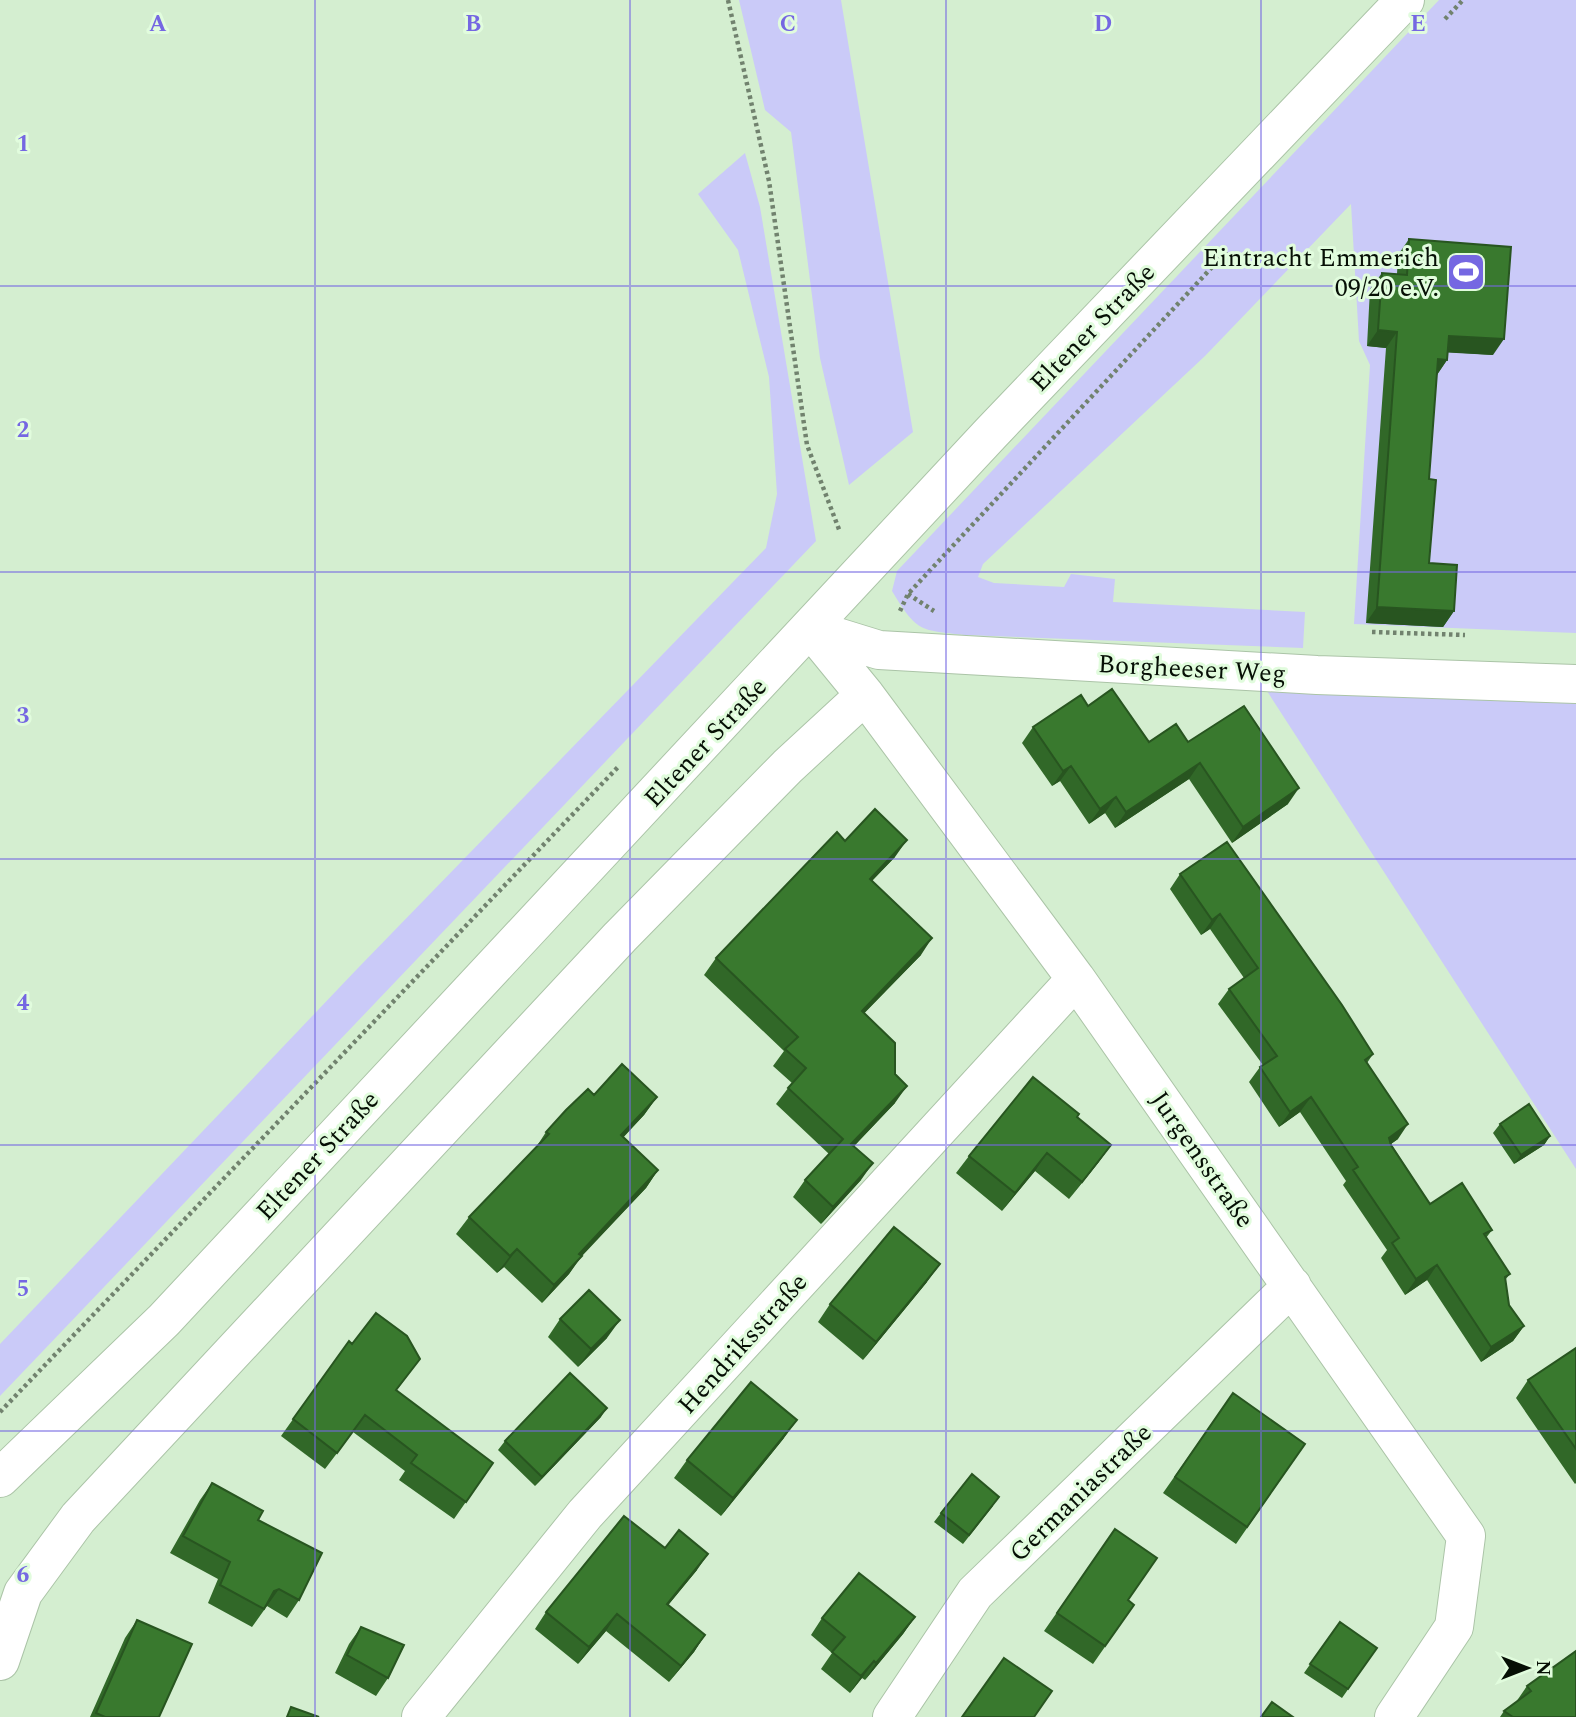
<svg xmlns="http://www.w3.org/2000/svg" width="1576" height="1717" font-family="Spectral,serif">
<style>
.green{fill:#cacaf8}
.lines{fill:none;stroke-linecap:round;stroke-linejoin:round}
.minor-casing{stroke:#abc4a7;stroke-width:40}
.primary-casing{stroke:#abc4a7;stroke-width:40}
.path{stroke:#71826e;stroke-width:4.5;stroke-dasharray:3.5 3.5;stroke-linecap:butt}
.minor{stroke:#fff;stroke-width:38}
.primary{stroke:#fff;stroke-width:38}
.wall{fill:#316828}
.shaded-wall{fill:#285520}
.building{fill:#39792e;stroke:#285520;stroke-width:2}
.grid{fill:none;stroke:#7567e2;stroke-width:2;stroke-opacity:0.55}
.labels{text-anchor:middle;stroke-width:6;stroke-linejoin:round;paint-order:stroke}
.poi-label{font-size:26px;fill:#060f05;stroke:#e1fcdd;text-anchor:end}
.street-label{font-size:26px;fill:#060f05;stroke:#e1fcdd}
.grid-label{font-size:23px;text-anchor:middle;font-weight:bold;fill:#7567e2;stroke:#e1fcdd;stroke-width:6;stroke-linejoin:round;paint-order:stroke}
</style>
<rect width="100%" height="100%" fill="#d4eed0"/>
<path class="green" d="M739 0H841L913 432 849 485 820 358 791 132 765 110Z
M1439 0H1576V633L1354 624 1370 365 1359 341 1351 204 1205 356 983 564 978 577 994 583 1064 587 1071 574 1115 579 1113 602 1305 612 1303 648 965 635C919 630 917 632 892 591L897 571Z
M745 153 760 207 816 541 0 1396V1344L358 968 766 548 777 494 769 377 738 250 698 194Z
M1267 691 1576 700V1169Z"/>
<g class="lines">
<defs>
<path id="minor" d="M811 629 865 695 1076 979 1466 1536 1454 1627 1394 1717
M811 629 879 650 1317 675 1576 684
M0 1661 23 1593 78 1518 620 937 788 766 865 695
M421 1717 585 1514 1076 979
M892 1717 975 1593 1292 1286"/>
<path id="primary" d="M0 1478 164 1320 991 433 1405 0"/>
</defs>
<use href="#minor" class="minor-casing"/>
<use href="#primary" class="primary-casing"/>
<path class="path" d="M728 0 769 181 807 445 840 532
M1445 19 1463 0
M908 594 934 611
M900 611 908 594 1228 250
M1372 632 1465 635
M0 1412 619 766"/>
<use href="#minor" class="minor"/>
<use href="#primary" class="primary"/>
</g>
<path class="wall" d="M1409 239 1493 355 1448 352 1447 360 1437 375 1429 479V563L1454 611 1443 627 1366 623 1386 348 1367 346 1370 289 1382 273 1397 274 1398 255Z
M1088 706 1149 742H1188L1288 804 1232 843 1189 779 1115 828 1105 813 1089 824 1060 781 1052 786 1022 743 1033 727Z
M845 841 895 857 872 881 921 955 864 1013 895 1103 854 1146 861 1180 821 1224 793 1197 805 1180 829 1154 776 1104 792 1083 773 1066 784 1051 704 975 716 958Z
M1180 874 1373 1054 1367 1063 1398 1139 1391 1144 1430 1204 1492 1230 1486 1238 1510 1274 1505 1280 1509 1305 1524 1326 1513 1341 1481 1362 1427 1280 1405 1295 1381 1258 1387 1250 1343 1185 1346 1181 1300 1112 1279 1127 1249 1082 1260 1067 1263 1065 1218 1004 1229 989 1244 978 1210 929 1201 935 1170 889Z
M594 1095 657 1097 644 1115 623 1137 658 1170 646 1188 581 1256 569 1274 542 1303 504 1267 497 1273 456 1234 469 1217 535 1149 546 1132Z
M1077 1117 1111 1145 1098 1163 1069 1199 1035 1171 1002 1211 956 1173 969 1156Z
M1500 1124 1550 1136 1544 1145 1514 1164 1493 1133Z
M927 1282 863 1360 818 1322 830 1304Z
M560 1319 607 1338 578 1367 548 1337Z
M349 1341 352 1344 408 1375 396 1391 493 1463 454 1519 399 1480 405 1471 353 1432 325 1469 281 1436Z
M1576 1348V1483L1575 1484 1516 1398 1528 1380Z
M1233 1393 1305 1444 1236 1544 1163 1493Z
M601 1417 535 1486 498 1450 505 1441Z
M784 1438 721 1516 674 1478 687 1460Z
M212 1483 258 1520 299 1600 287 1618 267 1606 252 1627 208 1603 218 1579 170 1553 200 1500Z
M993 1506 963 1544 934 1522 941 1513Z
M1115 1529 1128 1600 1134 1605 1093 1664 1044 1631Z
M665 1548 697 1570 668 1605 705 1635 694 1652 669 1682 606 1631 578 1664 535 1629 546 1612Z
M915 1617 903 1634 865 1680 862 1678 850 1693 821 1669 832 1653 811 1635 822 1618Z
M137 1620 159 1717H90L125 1638Z
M1340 1622 1377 1648 1342 1698 1304 1673Z
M361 1627 388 1678 376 1696 335 1673 349 1644Z
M1527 1686 1576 1717H1500L1504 1711 1516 1702Z"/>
<path class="shaded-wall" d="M1378 330 1397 332 1386 348 1367 346Z
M1449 336 1504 339 1493 355 1438 352Z
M1438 359 1447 360 1436 376Z
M1377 607 1454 611 1443 627 1366 623Z
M1200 763 1189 779 1115 828 1126 812Z
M1071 766 1060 781 1052 786 1063 771Z
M1299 788 1288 804 1232 843 1243 827Z
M1116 797 1105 813 1089 824 1100 809Z
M907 840 895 857 858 895 870 879Z
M1220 914 1210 929 1201 935 1212 920Z
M932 938 921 955 850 1028 862 1011Z
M907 1086 895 1103 840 1161 851 1144Z
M657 1097 644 1115 609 1153 621 1135Z
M1311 1097 1300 1112 1279 1127 1290 1112Z
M1408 1124 1398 1139 1378 1153 1389 1138Z
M1550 1136 1544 1145 1514 1164 1521 1155Z
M1111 1145 1098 1163 1069 1199 1082 1182Z
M1047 1153 1035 1171 1002 1211 1015 1193Z
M873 1163 861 1180 821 1224 833 1207Z
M658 1170 646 1188 567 1272 579 1254Z
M517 1249 504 1267 497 1273 510 1256Z
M582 1256 569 1274 542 1303 554 1285Z
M940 1264 927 1282 863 1360 876 1342Z
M1437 1265 1427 1280 1405 1295 1416 1279Z
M620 1320 607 1338 578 1367 591 1349Z
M1524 1326 1513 1341 1481 1362 1491 1347Z
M607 1408 601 1417 535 1486 542 1477Z
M797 1420 784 1438 721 1516 733 1498Z
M708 1554 697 1570 656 1620 667 1604Z
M279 1589 267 1606 262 1609 274 1591Z
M617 1614 606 1631 578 1664 589 1647Z
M915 1617 903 1634 865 1680 876 1663Z
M705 1635 694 1652 669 1682 681 1666Z
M874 1661 862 1678 850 1693 861 1676Z"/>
<path class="building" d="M1409 239 1511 247 1504 339 1449 336 1447 360 1438 359 1429 479 1436 480 1429 563 1457 565 1454 611 1377 607 1397 332 1378 330 1382 273 1407 275Z
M1112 689 1149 742 1176 724 1188 742 1244 706 1299 788 1243 827 1200 763 1126 812 1116 797 1100 809 1071 766 1063 771 1033 727 1081 695 1088 706Z
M875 809 907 840 870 879 932 938 862 1011 895 1043V1074L907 1086 851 1144 873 1163 833 1207 805 1180 843 1139 788 1088 806 1068 785 1049 798 1037 716 958 837 832 845 841Z
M1227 842 1342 1005 1373 1054 1365 1060 1408 1124 1389 1138 1391 1145 1430 1204 1462 1183 1492 1230 1484 1234 1510 1274 1505 1277 1509 1305 1524 1326 1491 1347 1437 1265 1416 1279 1392 1243 1399 1238 1353 1170 1358 1167 1311 1097 1290 1112 1260 1067 1277 1056 1229 989 1258 968 1220 914 1212 920 1180 874Z
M622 1064 657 1097 621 1135 658 1170 579 1254 582 1256 554 1285 517 1249 510 1256 469 1217 549 1134 546 1132 566 1110 588 1089 594 1095Z
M1033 1077 1079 1114 1077 1117 1111 1145 1082 1182 1047 1153 1015 1193 969 1156Z
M1529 1104 1550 1136 1521 1155 1500 1124Z
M894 1227 940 1264 876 1342 830 1304Z
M589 1290 620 1320 591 1349 560 1319Z
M376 1313 407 1336 420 1359 396 1390 493 1463 466 1502 411 1463 417 1455 365 1415 337 1453 293 1419 349 1341 352 1344Z
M1576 1348V1449L1528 1380Z
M570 1373 607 1408 542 1477 505 1441Z
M751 1382 797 1420 733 1498 687 1460Z
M1233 1393 1305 1444 1247 1527 1175 1477Z
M972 1474 999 1497 969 1535 941 1513Z
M212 1483 263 1511 258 1520 322 1553 299 1600 279 1589 274 1591 264 1609 220 1585 230 1562 183 1536Z
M624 1516 665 1548 679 1530 708 1554 667 1604 705 1635 681 1666 617 1614 589 1647 546 1612Z
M1115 1529 1157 1558 1128 1600 1134 1605 1105 1646 1057 1613Z
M859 1573 915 1617 876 1663 874 1661 861 1676 832 1652 845 1637 822 1618Z
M137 1620 192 1644 159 1717H105L96 1713Z
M1340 1622 1377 1648 1348 1689 1310 1664Z
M361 1627 404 1645 388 1678 347 1655Z
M1576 1651V1717H1513L1504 1711 1531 1691 1527 1686Z
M1004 1658 1052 1691 1034 1717H962Z
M1272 1702 1293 1717H1261Z
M291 1707 319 1717H287Z"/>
<path class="grid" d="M315 0V1717M630 0V1717M946 0V1717M1261 0V1717M0 286H1576M0 572H1576M0 859H1576M0 1145H1576M0 1431H1576"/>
<defs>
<symbol id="stadium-square" viewBox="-11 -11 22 22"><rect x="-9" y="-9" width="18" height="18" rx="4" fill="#7567e2" stroke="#e1fcdd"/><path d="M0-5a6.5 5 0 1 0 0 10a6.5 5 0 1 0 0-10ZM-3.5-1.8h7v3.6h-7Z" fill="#fff"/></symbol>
</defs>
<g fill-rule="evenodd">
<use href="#stadium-square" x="1444" y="250" width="44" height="44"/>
</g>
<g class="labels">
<g class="poi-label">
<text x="1439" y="266">Eintracht Emmerich<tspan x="1439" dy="30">09/20 e.V.</tspan></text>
</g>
<g class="street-label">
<text transform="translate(1092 327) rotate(-46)" y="9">Eltener Straße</text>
<text transform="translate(1192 668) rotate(3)" y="9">Borgheeser Weg</text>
<text transform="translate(705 742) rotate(-47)" y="9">Eltener Straße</text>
<text transform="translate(317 1155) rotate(-47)" y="9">Eltener Straße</text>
<text transform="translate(1203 1159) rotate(55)" y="9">Jurgensstraße</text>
<text transform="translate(742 1343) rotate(-48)" y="9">Hendriksstraße</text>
<text transform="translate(1080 1492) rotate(-44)" y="9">Germaniastraße</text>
</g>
</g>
<g class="grid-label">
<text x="158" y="31">A</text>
<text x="473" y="31">B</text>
<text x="788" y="31">C</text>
<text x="1103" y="31">D</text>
<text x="1418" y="31">E</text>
<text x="23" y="151">1</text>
<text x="23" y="437">2</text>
<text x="23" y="723">3</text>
<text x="23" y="1010">4</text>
<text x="23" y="1296">5</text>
<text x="23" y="1582">6</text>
</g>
<g transform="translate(1527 1668) rotate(90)" stroke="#e1fcdd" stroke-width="5" paint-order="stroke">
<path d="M0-5L12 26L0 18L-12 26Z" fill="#060f05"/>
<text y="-10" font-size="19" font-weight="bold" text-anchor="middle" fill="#060f05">N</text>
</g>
</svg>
